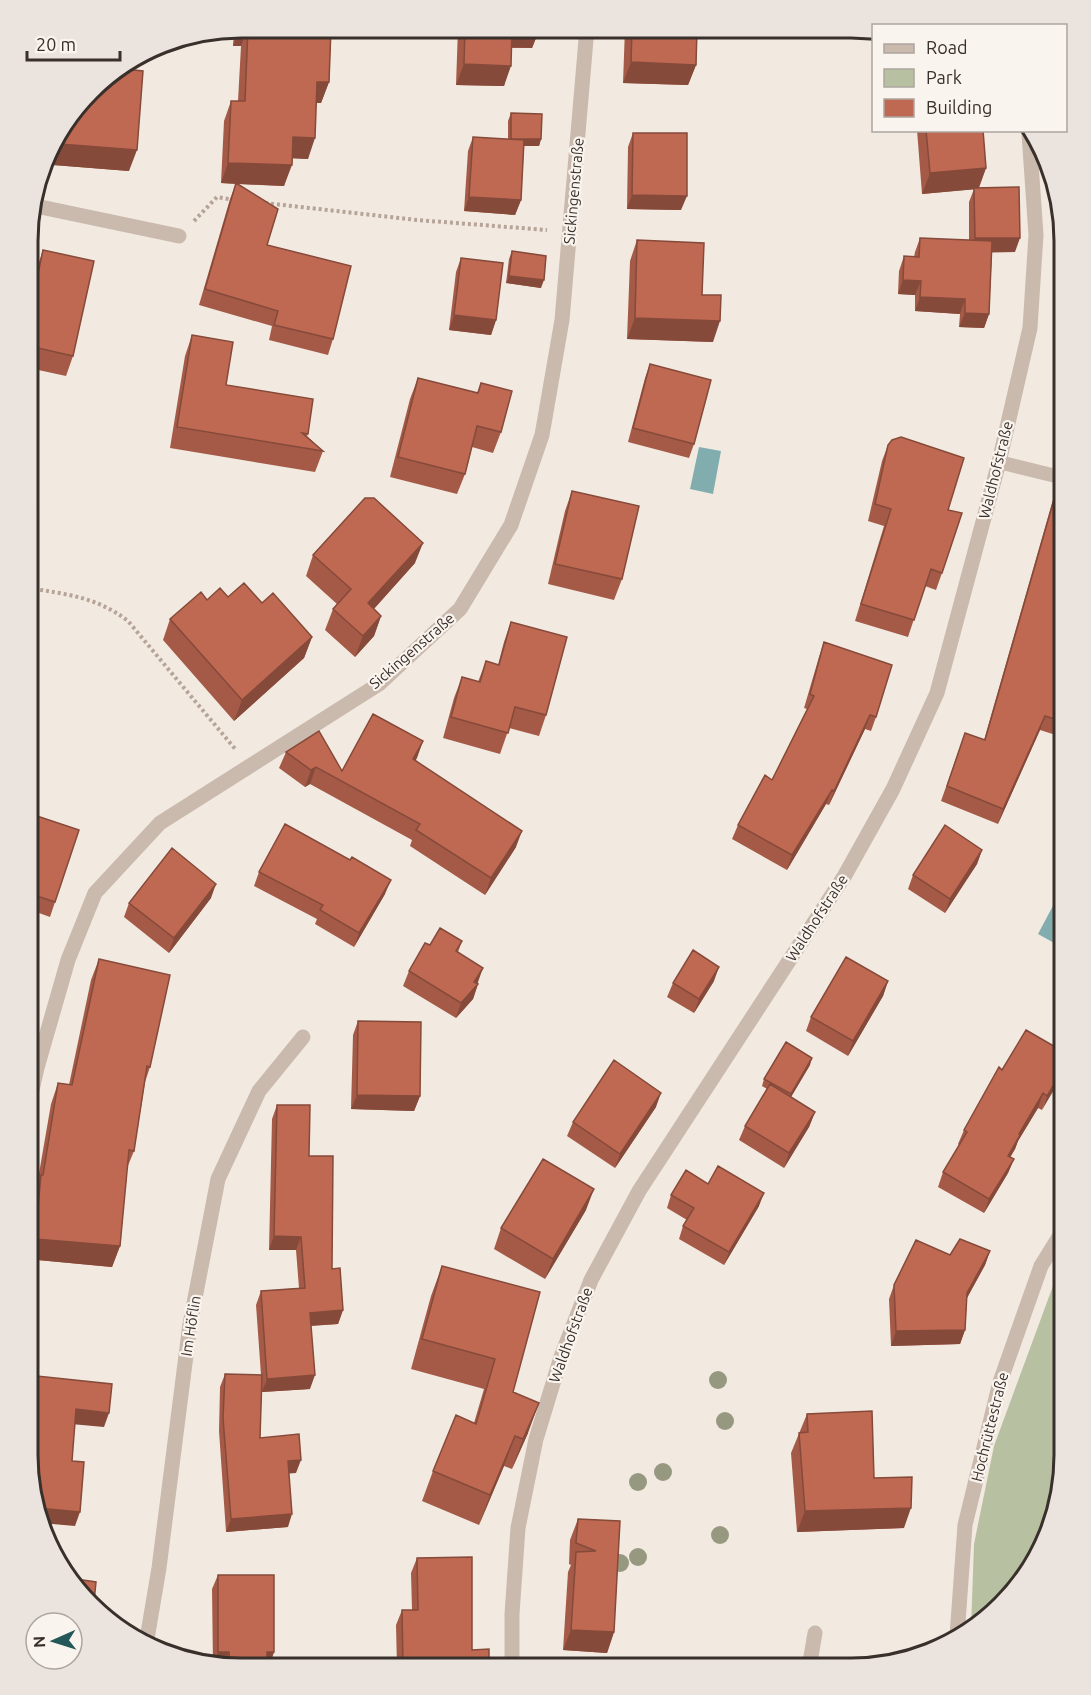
<svg xmlns="http://www.w3.org/2000/svg" width="1091" height="1695" font-family="Ubuntu,sans-serif">
<style>
.green{fill:#b7c1a2}
.water{fill:#82adae}
.lines{fill:none;stroke-linecap:round;stroke-linejoin:round}
.path{stroke:#b6a498;stroke-width:4;stroke-dasharray:3 3;stroke-linecap:butt}
.service{stroke:#cab9ad;stroke-width:14}
.minor{stroke:#cab9ad;stroke-width:15}
.tree{fill:#969980}
.wall{fill:#a45a47}
.shaded-wall{fill:#864a3a}
.building{fill:#bf6953;stroke:#864a3a;stroke-width:1.5}
.labels{text-anchor:middle;stroke-width:4.5;stroke-linejoin:round;paint-order:stroke}
.street-label{font-size:15px;fill:#392f2b;stroke:#faf4ee}
.rim{fill:none;stroke:#392f2b;stroke-width:3}
</style>
<rect width="100%" height="100%" fill="#f2eae1"/>
<path class="green" d="M1064 1256V1469L1028 1573 991 1615 971 1628 974 1544 994 1446Z"/>
<path class="water" d="M699 447 721 451 713 494 690 489Z
M1056 900 1064 904V929L1056 944 1038 934Z"/>
<g class="lines">
<path class="path" d="M265 203 417 220 547 230
M194 221 217 197 234 200
M28 588C66 594 97 597 128 621L236 750"/>
<path class="service" d="M999 462 1064 478"/>
<path class="minor" d="M31 205 179 236
M27 1112 37 1068 68 960 95 893 160 823 379 684 460 609 511 525 542 435 562 320 587 28
M957 1636 965 1525 1000 1382 1041 1266 1064 1229
M147 1639 159 1568 190 1324 218 1179 259 1091 303 1037
M512 1667V1614L518 1528 536 1439 561 1357 591 1280 639 1191 845 875 893 789 937 693 999 462 1030 328 1036 235 1029 134
M809 1668 815 1633"/>
</g>
<g class="tree">
<circle cx="718" cy="1380" r="9"/>
<circle cx="725" cy="1421" r="9"/>
<circle cx="663" cy="1472" r="9"/>
<circle cx="638" cy="1482" r="9"/>
<circle cx="720" cy="1535" r="9"/>
<circle cx="638" cy="1557" r="9"/>
<circle cx="620" cy="1563" r="9"/>
</g>
<path class="wall" d="M241 27H333L331 35 329 82 321 103H316L308 159 292 158 284 186 237 184 267 245 333 339 328 355 269 340 272 326 199 305 230 199 236 184 221 183 224 121 231 101H238L241 46H233L234 28Z
M458 28H540L532 48H512L504 86 456 85Z
M625 28H697L696 65 688 85 623 83Z
M134 70 129 171 53 165 55 138 100 80Z
M511 113 541 139 539 146H524L521 200 515 215 464 211 468 151 473 137 508 139V121Z
M917 130H983L986 168 979 188 1015 252H992L989 314 984 328 959 327 960 314 915 311V295L898 294 899 271 904 256 914 257 915 252 920 238 969 240V202L974 189 922 194Z
M633 133 681 210 627 209 628 147Z
M637 240 702 295 713 342 627 339 630 261Z
M43 250 73 356 66 376 29 368V303L36 271Z
M512 251 541 288 506 283 509 259Z
M461 258 496 320 491 335 449 330 456 272Z
M192 335 226 385 308 434 307 436 323 451 315 472 170 448 185 356Z
M650 364 694 444 689 458 628 442 645 378Z
M418 378 477 393 481 383 501 432 493 453 472 447 465 474 457 494 390 477 410 399Z
M888 445 942 573 936 590 925 586 908 637 855 621 884 526 868 521 882 461Z
M1057 489 1064 722 1059 736 1040 730 998 824 941 801 965 733 984 740 1052 503Z
M572 491 622 579 614 600 548 584 565 511Z
M313 555 415 563 374 609 381 616 374 636 355 657 325 630 333 609 337 604 306 576Z
M228 597 262 603 312 637 304 658 234 721 163 640 170 619 207 600Z
M511 622 546 715 539 736 509 728 500 754 443 738 454 698 462 677 478 682 486 661 498 665 504 642Z
M824 642 876 717 871 731 865 729 829 805 826 804 787 870 732 839 738 825 772 780 807 709 804 708 819 657Z
M423 741 415 761 516 847 485 895 410 846 412 840 310 784 305 787 279 768 286 752 342 771Z
M28 813 55 902 50 917 28 909Z
M982 850 977 864 945 913 908 889 913 875Z
M259 872 385 894 354 947 315 924 317 919 254 886Z
M211 898 169 953 124 917 129 903Z
M462 941 458 952 478 982 477 984H478L473 999 456 1018 403 986 409 971 430 945Z
M99 959 150 1067 145 1082 134 1151 127 1168 120 1246 112 1267 27 1259 33 1196 37 1185 51 1104 58 1083 69 1085 91 980Z
M714 981 694 1013 667 997 673 983Z
M888 981 883 996 848 1056 806 1031 811 1017Z
M1064 994V1010L1062 1009V999Z
M358 1021 420 1096 414 1111 351 1109 353 1035Z
M1064 1052 1042 1110 1038 1108 1018 1141 1015 1149 1010 1157 1014 1159 1008 1173 984 1213 938 1187 943 1172 959 1145 958 1144 964 1130 1002 1070Z
M810 1065 791 1097 815 1112 809 1127 784 1168 739 1140 745 1126 767 1089 762 1086 764 1079Z
M277 1105 309 1156 332 1269 343 1310 338 1324 311 1326 310 1389 262 1392V1381L260 1438 296 1473H289L288 1527 226 1532 219 1431 220 1387 225 1374 261 1375 256 1305 261 1291 299 1288 296 1250H269L272 1119Z
M656 1107 615 1168 567 1136 573 1122Z
M708 1184 759 1206 724 1265 679 1239 683 1226 687 1220 667 1208 671 1195Z
M586 1210 545 1279 494 1249 501 1228Z
M990 1251 985 1265 967 1298 965 1330 960 1344 891 1346 889 1299 894 1285 950 1255Z
M442 1266 513 1392 528 1433 512 1469 504 1466 479 1525 422 1501 433 1471 474 1423 484 1389 411 1369 431 1296Z
M807 1414 874 1478 904 1528 797 1532 791 1453Z
M578 1519 620 1521 614 1632 607 1653 563 1650 568 1572 571 1565 569 1564 570 1540Z
M417 1558 472 1650 489 1667H397L396 1625 402 1610H412L411 1573Z
M218 1575 274 1652 269 1666H213L212 1589Z"/>
<path class="shaded-wall" d="M240 27H248L241 46H233Z
M512 28H540L532 48 505 47Z
M631 62 696 65 688 85 623 83Z
M464 64 511 66 504 86 456 85Z
M317 82H329L321 103 309 102Z
M293 137 315 138 308 159 285 158Z
M511 139H541L539 146H508Z
M60 144 137 150 129 171 53 165Z
M228 163 292 165 284 186 221 183Z
M986 168 978 189 922 194 930 173Z
M632 195 687 196 681 210 627 209Z
M469 197 521 200 515 215 464 211Z
M975 238H1020L1015 252 970 253Z
M509 276 544 280 541 288 506 283Z
M903 280 921 281 915 295 898 294Z
M920 297 965 299 960 314 915 311Z
M965 313 989 314 984 328 959 327Z
M454 315 496 320 491 335 449 330Z
M635 318 720 321 713 342 627 339Z
M423 543 415 563 360 624 368 603Z
M381 616 374 636 355 657 363 636Z
M312 637 304 658 234 721 242 700Z
M870 715 865 729 829 805 834 791Z
M1045 716 1040 730 998 824 1003 809Z
M423 741 417 758 407 776 413 759Z
M316 767 310 784 305 787 311 770Z
M832 790 826 804 787 870 792 855Z
M522 831 516 847 485 895 491 878Z
M982 850 977 864 945 913 950 899Z
M391 880 385 894 354 947 359 933Z
M216 884 211 898 169 953 174 938Z
M719 967 714 981 694 1013 699 999Z
M483 968 478 982 473 991 478 984 473 999 456 1018 461 1003Z
M888 981 883 996 848 1056 853 1041Z
M812 1058 810 1065 788 1102 791 1094Z
M1064 1068V1073L1042 1110 1047 1096Z
M661 1093 656 1107 615 1168 620 1154Z
M1043 1093 1038 1108 1018 1141 1015 1149 1003 1170 1008 1156 1019 1134Z
M357 1095 420 1096 414 1111 351 1109Z
M815 1112 809 1127 784 1168 789 1153Z
M1014 1159 1008 1173 984 1213 989 1199Z
M594 1189 586 1210 545 1279 553 1259Z
M764 1193 759 1206 724 1265 729 1252Z
M274 1236 301 1237 296 1250H269Z
M35 1239 120 1246 112 1267 27 1259Z
M990 1251 985 1265 962 1307 967 1293Z
M343 1310 338 1324 305 1326 310 1313Z
M965 1330 960 1344 891 1346 896 1331Z
M315 1375 310 1389 262 1392 267 1379Z
M539 1403 528 1433 512 1469 523 1439Z
M76 1409 109 1413 104 1427 71 1424Z
M515 1436 504 1466 479 1525 490 1495Z
M301 1460 296 1473 283 1474 288 1461Z
M38 1508 80 1512 75 1526 41 1523Z
M911 1508 904 1528 797 1532 805 1511Z
M292 1514 288 1527 226 1532 231 1519Z
M571 1630 614 1632 607 1653 563 1650Z
M218 1652H229L224 1666H213Z
M267 1652H274L269 1666H262Z"/>
<path class="building" d="M248 27H333V28H331L329 82H317L315 138 293 137 292 165 228 163 231 101H245Z
M465 28H512L511 66 464 64Z
M632 28H697L696 65 631 62Z
M135 58 134 70 143 71 137 150 60 144 61 130 100 80Z
M511 113 542 114 541 139H511Z
M926 130H983L986 168 930 173Z
M633 133H687V196L632 195Z
M473 137 524 140 521 200 469 197Z
M236 183 278 209 267 245 351 266 333 339 274 325 278 311 205 289Z
M1019 187 1020 238H975L974 188Z
M920 238 992 241 989 314 965 313V299L920 297 921 281 903 280 904 256 919 257Z
M637 240 704 243 702 295H721L720 321 635 318Z
M43 250 94 261 73 356 29 346V317Z
M512 251 546 256 544 280 509 276Z
M461 258 503 263 496 320 454 315Z
M192 335 233 342 226 385 313 399 308 434 302 433 323 451 177 427Z
M650 364 711 380 694 444 633 428Z
M418 378 478 393 481 383 512 391 501 432 477 426 465 474 398 457Z
M901 437 964 458 948 510 962 513 942 573 931 569 914 620 861 604 891 509 875 504 888 445 892 440Z
M1057 489 1064 491V722L1045 716 1003 809 947 786 965 733 985 740Z
M572 491 639 506 622 579 555 564Z
M365 498H374L423 543 368 603 381 616 363 636 333 609 351 589 313 555Z
M244 583 262 603 273 593 312 637 242 700 170 619 201 592 207 600 220 588 228 597Z
M511 622 567 637 546 715 515 707 508 733 451 717 462 677 480 682 486 661 499 665Z
M824 642 892 665 876 717 870 715 834 791 832 790 792 855 738 825 765 775 772 780 814 696 810 694Z
M373 714 423 741 413 759 522 831 491 878 416 830 420 824 316 767 311 770 286 752 319 731 342 771Z
M28 813 79 830 55 902 28 893Z
M285 824 350 860 352 857 391 880 359 933 320 910 323 905 259 872Z
M945 825 982 850 950 899 913 875Z
M172 848 216 884 174 938 129 903Z
M440 928 462 941 456 951 483 968 474 982 478 984 461 1003 409 971 425 943 430 945Z
M28 946 33 947 28 964Z
M693 950 719 967 699 999 673 983Z
M846 957 888 981 853 1041 811 1017Z
M99 959 170 975 150 1067 147 1066 134 1151 129 1150 120 1246 35 1239 41 1175H43L58 1083 72 1085Z
M358 1021 421 1022 420 1096 357 1095Z
M1026 1030 1064 1052V1068L1047 1096 1043 1093 1019 1134 1020 1135 1008 1156 1014 1159 989 1199 943 1172 967 1132 964 1130 999 1067 1002 1070Z
M786 1042 812 1058 791 1094 764 1079Z
M614 1060 661 1093 620 1154 573 1122Z
M770 1084 815 1112 789 1153 745 1126Z
M277 1105H310L309 1156H333L332 1269 340 1268 343 1310 310 1313 315 1375 267 1379 261 1291 305 1288 301 1237 274 1236Z
M543 1159 594 1189 553 1259 501 1228Z
M718 1166 764 1193 729 1252 683 1226 694 1208 671 1195 686 1170 708 1184Z
M960 1239 990 1251 967 1293 965 1330 896 1331 894 1285 916 1240 950 1255Z
M442 1266 540 1292 513 1392 539 1403 523 1439 515 1436 490 1495 433 1471 456 1415 476 1424 495 1359 422 1339Z
M225 1374 262 1375 260 1438 299 1434 301 1460 288 1461 292 1514 231 1519 223 1418Z
M27 1375 112 1384 109 1413 76 1409 72 1461 84 1462 80 1512 38 1508 27 1454Z
M872 1411 874 1478 912 1477 911 1508 805 1511 799 1433 808 1432 807 1414Z
M578 1519 620 1521 614 1632 571 1630 576 1552 596 1551 576 1543Z
M472 1557V1650L489 1649V1667H403L402 1610H418L417 1558Z
M218 1575H274V1652H267V1666H230L229 1652H218Z
M76 1579 96 1582 94 1602Z"/>
<g class="labels">
<g class="street-label">
<text transform="translate(574 191) rotate(-85)" y="5">Sickingenstraße</text>
<text transform="translate(996 470) rotate(-76)" y="5">Waldhofstraße</text>
<text transform="translate(412 651) rotate(-41)" y="5">Sickingenstraße</text>
<text transform="translate(817 918) rotate(-57)" y="5">Waldhofstraße</text>
<text transform="translate(191 1326) rotate(-81)" y="5">Im Höflin</text>
<text transform="translate(571 1335) rotate(-70)" y="5">Waldhofstraße</text>
<text transform="translate(990 1427) rotate(-76)" y="5">Hochrüttestraße</text>
</g>
</g>
<path d="M0 0H1091V1695H0ZM241 38H851A203 203 0 0 1 1054 241V1455A203 203 0 0 1 851 1658H241A203 203 0 0 1 38 1455V241A203 203 0 0 1 241 38Z" fill="#ebe4de" fill-rule="evenodd"/>
<path class="rim" d="M241 38H851A203 203 0 0 1 1054 241V1455A203 203 0 0 1 851 1658H241A203 203 0 0 1 38 1455V241A203 203 0 0 1 241 38Z"/>
<rect x="872" y="24" width="195" height="108" fill="#faf4ee" stroke="#ada5a0" stroke-width="1.5"/>
<rect x="884" y="44" width="30" height="9" fill="#cab9ad" stroke="#ada5a0" stroke-width="1.5"/>
<text x="926" y="54" font-size="18" fill="#392f2b">Road</text>
<rect x="884" y="69" width="30" height="18" fill="#b7c1a2" stroke="#ada5a0" stroke-width="1.5"/>
<text x="926" y="84" font-size="18" fill="#392f2b">Park</text>
<rect x="884" y="99" width="30" height="18" fill="#bf6953" stroke="#ada5a0" stroke-width="1.5"/>
<text x="926" y="114" font-size="18" fill="#392f2b">Building</text>
<g transform="translate(54 1641) rotate(267)"><circle r="28" fill="#faf4ee" stroke="#ada5a0" stroke-width="1.5"/>
<path d="M0-4.5L10 22L0 15L-10 22Z" fill="#235758"/>
<text y="-9" font-size="16" font-weight="bold" text-anchor="middle" fill="#392f2b">N</text>
</g>
<path d="M27 51v9h93v-9" fill="none" stroke="#392f2b" stroke-width="3"/>
<text x="36" y="51" font-size="18" fill="#392f2b" stroke="#faf4ee" stroke-width="4.5" paint-order="stroke">20 m</text>
</svg>
